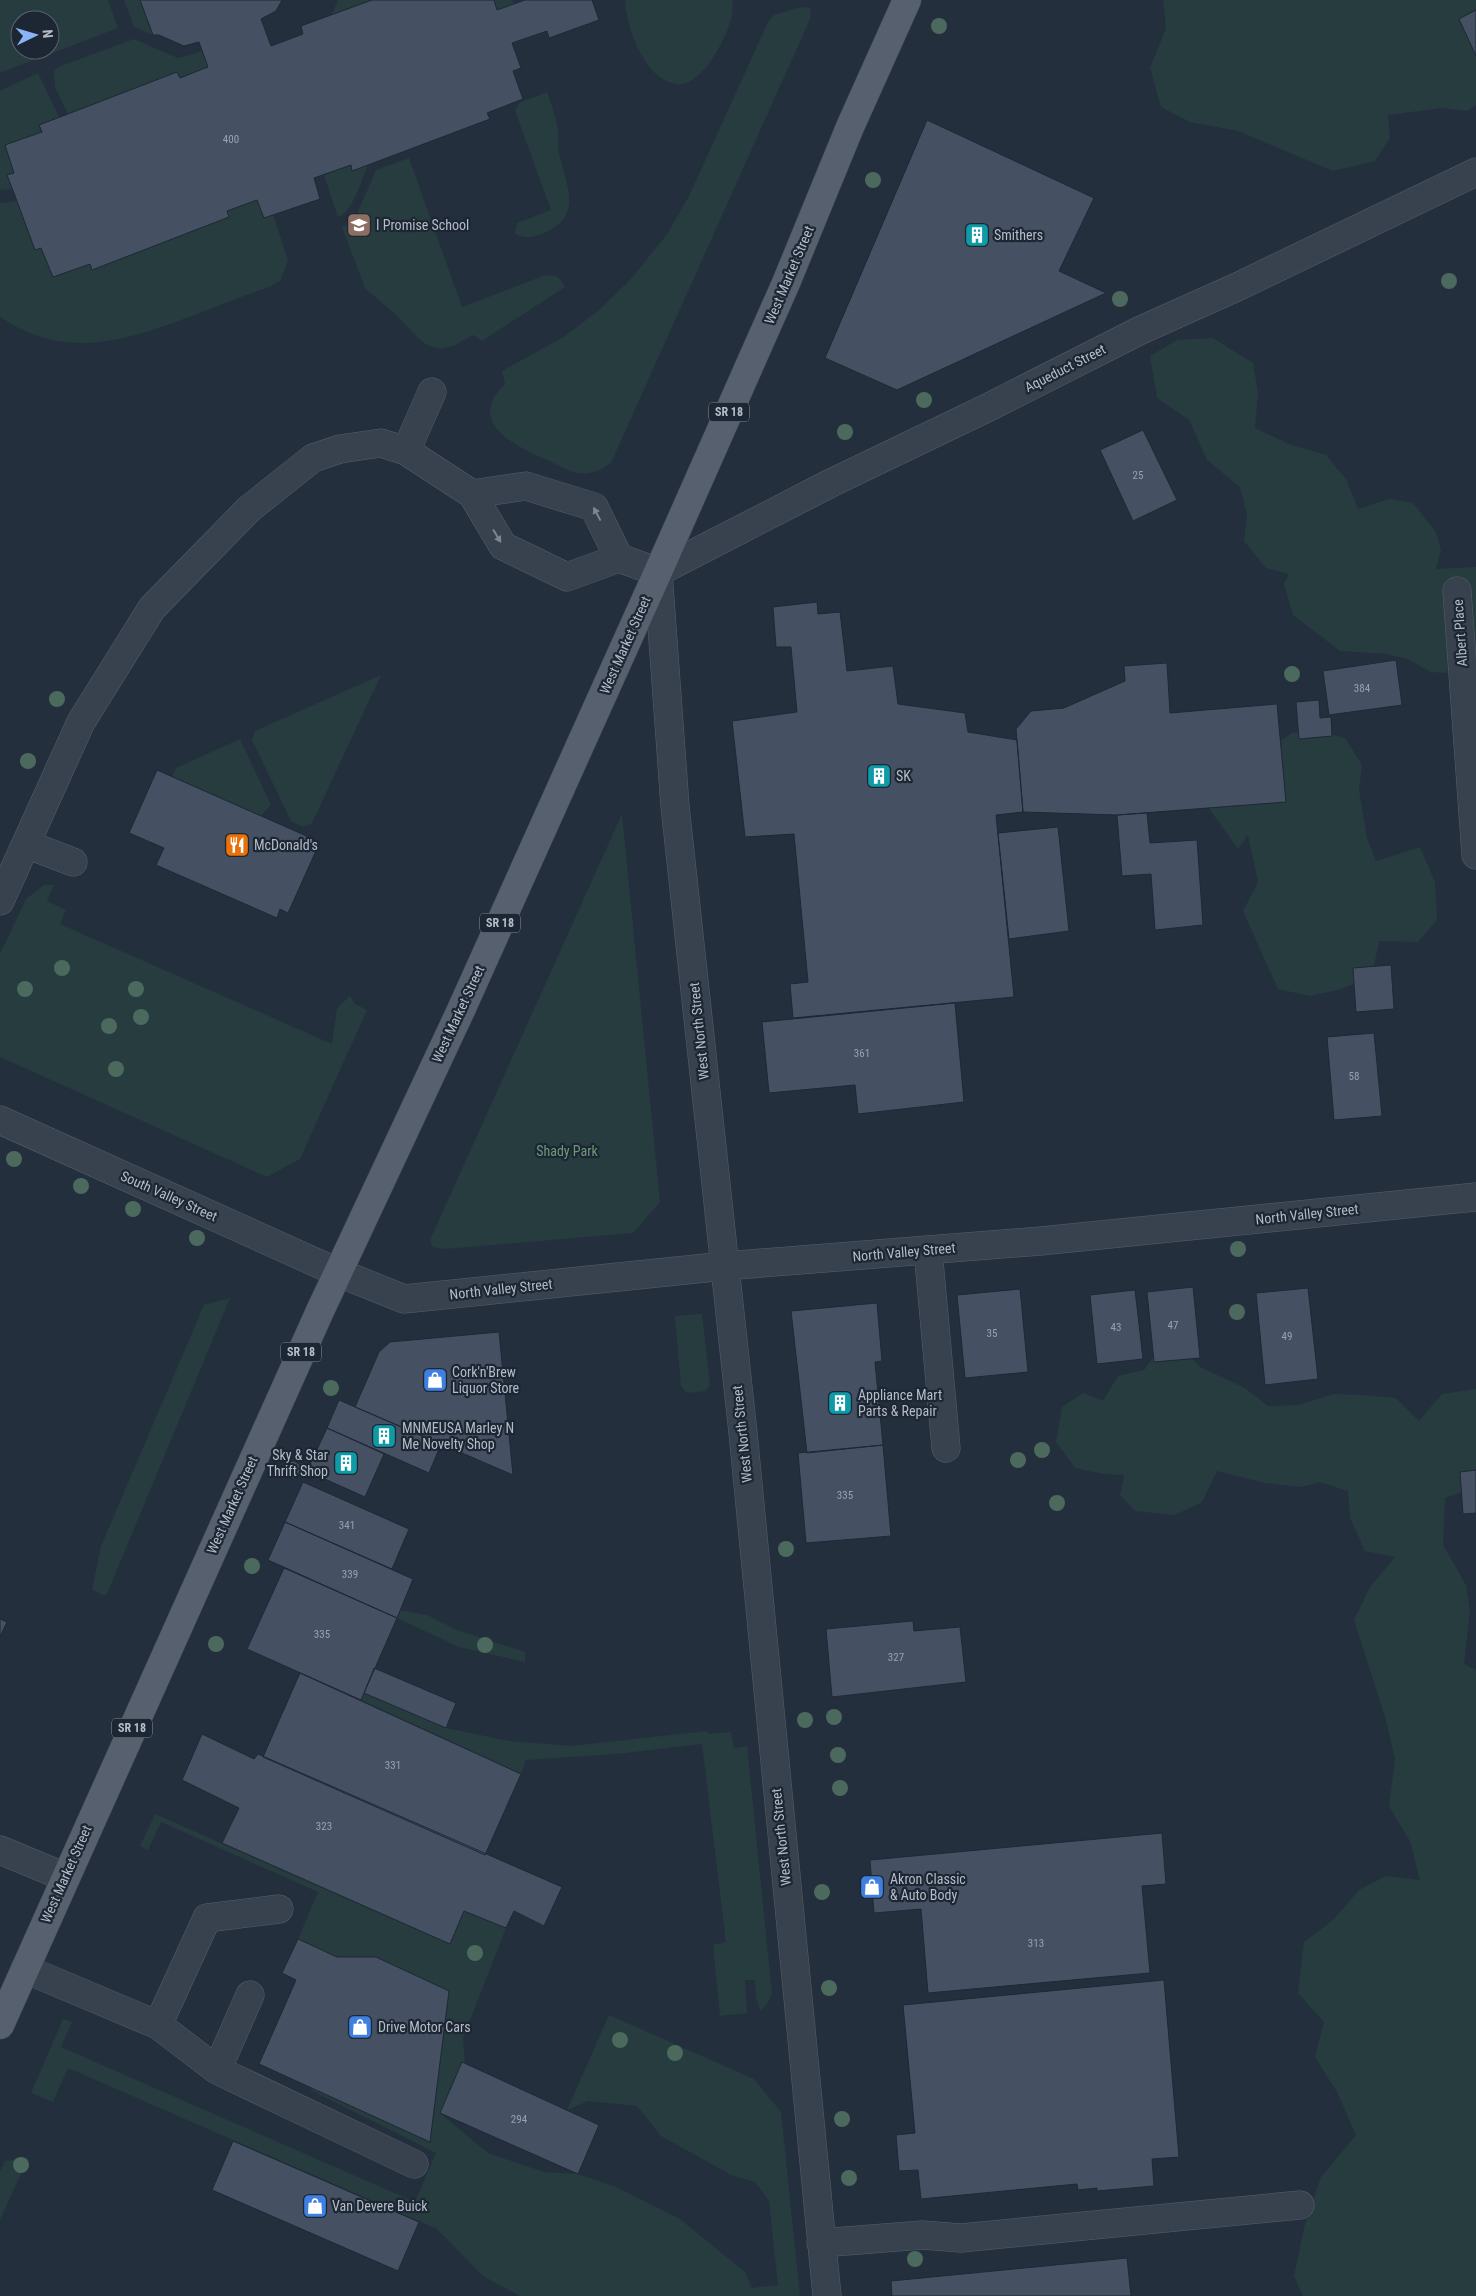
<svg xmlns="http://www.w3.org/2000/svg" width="1476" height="2296" font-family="'Roboto Condensed',sans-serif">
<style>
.green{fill:#263c3f;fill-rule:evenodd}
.building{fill:#455162;stroke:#1f2835}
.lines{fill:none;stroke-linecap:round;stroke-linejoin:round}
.minor-casing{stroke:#565f6c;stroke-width:29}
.major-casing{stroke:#414a57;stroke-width:29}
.minor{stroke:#38414e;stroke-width:28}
.major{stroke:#56606e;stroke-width:28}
.tree{fill:#4b6a5d}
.oneway{fill:#7c8592}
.labels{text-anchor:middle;stroke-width:4.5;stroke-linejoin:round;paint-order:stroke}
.number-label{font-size:11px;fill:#98a1af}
.shield{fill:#1d2633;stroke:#878f9c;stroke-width:1}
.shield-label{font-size:12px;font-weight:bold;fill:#b4bcc9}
.poi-label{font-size:14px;fill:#b4bcc9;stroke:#1d2633;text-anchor:start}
.street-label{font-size:14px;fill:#b4bcc9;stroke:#1d2633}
.park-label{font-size:14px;fill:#6b9a76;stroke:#1d2633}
</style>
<rect width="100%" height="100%" fill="#242f3e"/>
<path class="green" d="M0 0H108L118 28 0 73ZM20 20H50V50H20Z
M124 0H140L153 35 134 27Z
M338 0H372L331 16Z
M494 0H512L514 4 497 10Z
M625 0H733C732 6 733 13 731 19 726 39 701 89 675 84 644 78 626 27 625 0Z
M1163 0H1476V105L1467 111 1442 108 1388 115 1390 138 1375 161 1333 171 1238 131 1190 122 1161 107 1150 68 1166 28Z
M801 7 810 8 811 17 611 463C605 467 597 472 590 473 575 476 560 466 547 460 514 446 465 422 505 384L502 371 565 336 599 310 630 280 668 233 690 194 768 22 774 15Z
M134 39 178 58 203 51 208 67 180 78 177 72 68 114 55 87 54 71 58 67Z
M38 73 59 117 40 125 42 132 5 145 14 173 8 175 13 189 0 190V91Z
M547 92C551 104 556 117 558 130 559 137 557 145 559 153 565 183 585 216 544 233 535 237 523 240 515 233L517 223 551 210 515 111 519 103Z
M409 158 462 307 543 276C555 274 559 276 565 287L482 341 473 335 453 346 440 349 427 345 418 338 396 315 365 288 342 227 352 222 356 216 376 170Z
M351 165 352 171 368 165C362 178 352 214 338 217L324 175Z
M257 200 264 217 273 214 288 261 280 281 271 286C244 296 216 307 189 317 122 342 64 360 0 317V203L17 201 35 250 41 248 54 277 90 264 92 269 229 217 227 211Z
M1213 338 1253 363 1258 393 1255 428 1289 444 1326 455 1346 479 1358 509 1389 499 1413 503 1436 532 1441 550 1436 569 1476 567V673L1456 663 1446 673 1431 672 1407 659 1387 654 1340 651 1293 615 1284 584 1289 574 1266 568 1244 541 1247 515 1240 487 1207 460 1189 420 1157 398 1150 356 1177 340Z
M381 675 312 823 303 827 291 821 252 740 255 731Z
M1313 730 1345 738 1362 765 1359 790 1367 838 1376 861 1420 847 1435 882 1437 920 1418 942 1379 941 1372 976 1341 989 1310 996 1278 989 1243 911 1258 882 1248 835 1238 849 1200 796 1292 733Z
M240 739 271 805 261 816 172 777 176 768Z
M622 814 660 1202 633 1233 445 1249 433 1247 430 1240Z
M44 885H54L47 901 66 910 60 924 332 1044 337 1008 350 996 355 1004 367 1010 300 1159 267 1177 0 1057V954L26 899Z
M230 1298 106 1596 92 1590 101 1546 204 1305Z
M697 1314H702L710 1385 706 1391 687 1393 681 1386 675 1316Z
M1181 1347 1200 1367 1245 1388 1268 1406 1299 1405 1333 1394 1364 1395 1396 1398 1419 1421 1442 1394 1476 1389V1487L1445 1498 1443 1545 1466 1585 1470 1611 1464 1664 1476 1670V2296H1303L1294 2276 1305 2224 1321 2177 1356 2135 1337 2092 1315 2057 1324 2022 1298 1993 1304 1942 1333 1920 1359 1890 1386 1876 1420 1880 1410 1841 1389 1806 1395 1759 1386 1720 1354 1620 1370 1587 1395 1557 1365 1551 1350 1518 1348 1491 1320 1482 1301 1487 1265 1483 1217 1471 1202 1502 1175 1515 1135 1511 1120 1495 1124 1475 1104 1474 1075 1468 1056 1442 1062 1407 1083 1393 1103 1401 1118 1376 1144 1370 1160 1348Z
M400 1610 427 1615 457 1630 525 1652V1662L459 1647 397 1618Z
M364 1693 446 1728 509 1741 572 1746 706 1731 709 1734 731 1732 734 1748 747 1746 772 1993 768 2002 761 2011 756 1998 755 1980H745L747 2013 720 2016 713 1945 726 1942 702 1744 616 1754 526 1760 521 1774 361 1700Z
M155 1814 450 1944 464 1911 506 1928 463 2038 465 2064 462 2063 440 2113 488 2153 544 2172 578 2174 616 2187 680 2219 745 2272 752 2288 778 2285 769 2201 755 2182 731 2175 661 2136 637 2106 588 2101 567 2110 609 2015 754 2079 781 2112 800 2296H520L483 2276 437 2229 68 2068 53 2102 31 2093 63 2019 72 2022 61 2047 415 2202 436 2153 311 2090 312 2088 430 2142 449 1991 376 1957H337L298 1939 318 1892 161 1822 148 1850 140 1846Z
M28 2158 0 2220V2172L5 2161Z"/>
<path class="building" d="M140 0H282L276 11 261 19 271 46 303 34 301 26 372 0H494L497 10 525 0H592L599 20 549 38 547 31 512 43 521 68 513 71 523 99 487 113 490 119 352 171 351 165 314 178 320 199 264 218 257 200 227 211 229 217 92 270 90 264 53 277 41 248 35 250 17 201 7 175 14 173 5 145 42 132 39 125 68 114 177 72 180 78 208 67 199 42 184 46 159 35H153Z
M1476 10V56L1459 19Z
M927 120 1094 198 1059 271 1106 293 897 390 825 358Z
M1143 430 1177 500 1133 521 1100 450Z
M817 602 818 614 840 612 847 671 893 666 898 704 965 713 968 732 1017 740 1023 812 996 815 1014 997 793 1018 790 984 808 982 794 834 745 837 732 721 797 712 791 647H776L773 607Z
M1396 660 1402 705 1329 715 1323 671Z
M1167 663 1170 713 1277 704 1286 802 1117 815 1023 812 1016 729 1031 711 1064 708 1125 681 1124 666Z
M1319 700 1320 718 1331 717 1332 736 1299 739 1296 702Z
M157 770 320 842 288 913 280 909 277 918 156 865 164 848 129 833Z
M1147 813 1150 843 1197 840 1203 925 1155 930 1151 874 1122 876 1117 815Z
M1058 827 1069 931 1009 939 998 833Z
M1391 965 1394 1009 1356 1012 1353 968Z
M955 1003 964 1102 858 1114 855 1085 769 1093 762 1022Z
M1374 1033 1382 1116 1334 1120 1327 1037Z
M1193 1287 1200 1358 1154 1362 1147 1292Z
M1308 1288 1318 1379 1265 1385 1256 1293Z
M1020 1289 1028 1372 965 1378 957 1295Z
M1135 1290 1143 1359 1097 1364 1090 1295Z
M877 1303 882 1361 875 1362 883 1445 807 1453 791 1311Z
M499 1332 513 1475 355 1407 379 1352 390 1342Z
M339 1400 441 1444 429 1473 327 1428Z
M327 1428 384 1454 365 1497 307 1471Z
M883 1445 891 1536 806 1543 798 1453Z
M1476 1470V1513L1463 1514 1460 1472Z
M303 1482 409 1529 392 1569 285 1522Z
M285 1522 413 1579 397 1618 268 1560Z
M284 1568 397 1618 361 1700 247 1649Z
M0 1619 7 1622 0 1637Z
M913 1621 914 1631 960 1627 966 1682 832 1697 826 1629Z
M374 1668 456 1703 446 1728 364 1693Z
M300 1673 521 1774 485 1855 263 1757Z
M202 1734 254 1759 258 1754 562 1887 544 1926 514 1911 506 1928 464 1911 450 1944 222 1843 239 1808 182 1780Z
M1162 1833 1166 1884 1142 1886 1150 1973 928 1993 921 1909 874 1913 870 1860Z
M298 1939 337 1957H376L449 1991 430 2142 259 2064 296 1980 282 1973Z
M1164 1980 1179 2157 1152 2159 1154 2186 1097 2191V2188L1078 2190 1077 2184 921 2199 918 2170 899 2171 896 2135 915 2133 903 2005Z
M462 2062 599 2125 578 2174 440 2113Z
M233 2141 419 2222 398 2271 212 2190Z
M1127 2258 1131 2296H892L891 2281Z"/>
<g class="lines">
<defs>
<path id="minor" d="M406 451 432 392
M472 494 526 486 594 507 619 558
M658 572 675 806 743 1433 827 2296
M658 572 831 483 989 407 1141 330 1237 287 1476 172
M1457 591 1476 855
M26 844 73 862
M0 901 81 722 152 608 249 509 313 458 340 449 381 443 406 451 472 494 503 546 567 577 619 558 658 572
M0 1120 337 1272 404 1299 725 1266 1041 1241 1476 1197
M928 1250 946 1448
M0 1850 65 1877
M25 1969 158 2025 217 2070 414 2164
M158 2025 207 1918 279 1909
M217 2070 250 1995
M821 2243 922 2235 961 2238 1300 2205"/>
<path id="major" d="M0 2025 320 1311 461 1010 658 572 786 283 850 127 907 0"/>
</defs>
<use href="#minor" class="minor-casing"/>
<use href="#major" class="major-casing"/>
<use href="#minor" class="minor"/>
<use href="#major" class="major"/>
</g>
<g class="tree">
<circle cx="939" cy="26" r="8"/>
<circle cx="873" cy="180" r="8"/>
<circle cx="1449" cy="281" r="8"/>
<circle cx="1120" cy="299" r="8"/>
<circle cx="924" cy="400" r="8"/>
<circle cx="845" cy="432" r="8"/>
<circle cx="1292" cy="674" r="8"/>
<circle cx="57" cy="699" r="8"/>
<circle cx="28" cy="761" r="8"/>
<circle cx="62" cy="968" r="8"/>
<circle cx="25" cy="989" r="8"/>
<circle cx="136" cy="989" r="8"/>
<circle cx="141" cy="1017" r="8"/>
<circle cx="109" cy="1026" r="8"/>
<circle cx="116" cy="1069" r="8"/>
<circle cx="14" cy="1159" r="8"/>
<circle cx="81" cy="1186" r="8"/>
<circle cx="133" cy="1209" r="8"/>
<circle cx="197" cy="1238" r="8"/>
<circle cx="1238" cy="1249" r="8"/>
<circle cx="1237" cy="1312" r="8"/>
<circle cx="331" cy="1388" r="8"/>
<circle cx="1042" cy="1450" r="8"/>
<circle cx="1018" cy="1460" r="8"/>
<circle cx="292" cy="1470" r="8"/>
<circle cx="1057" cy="1503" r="8"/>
<circle cx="786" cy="1549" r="8"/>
<circle cx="252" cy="1566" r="8"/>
<circle cx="216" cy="1644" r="8"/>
<circle cx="485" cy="1645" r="8"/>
<circle cx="834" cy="1717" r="8"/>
<circle cx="805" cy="1720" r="8"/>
<circle cx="838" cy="1755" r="8"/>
<circle cx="840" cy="1788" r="8"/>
<circle cx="822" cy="1892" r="8"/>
<circle cx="475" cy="1953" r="8"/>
<circle cx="829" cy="1988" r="8"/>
<circle cx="620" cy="2040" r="8"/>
<circle cx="675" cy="2053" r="8"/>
<circle cx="842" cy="2119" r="8"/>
<circle cx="21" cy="2165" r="8"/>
<circle cx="849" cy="2178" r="8"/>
<circle cx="915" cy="2259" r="8"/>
</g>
<defs><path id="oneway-solid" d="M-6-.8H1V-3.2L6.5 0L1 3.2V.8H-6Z" transform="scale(1.25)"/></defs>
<g class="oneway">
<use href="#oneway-solid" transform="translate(597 514) rotate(-118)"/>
<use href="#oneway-solid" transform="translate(497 536) rotate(59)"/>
</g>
<defs>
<symbol id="school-square" viewBox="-11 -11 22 22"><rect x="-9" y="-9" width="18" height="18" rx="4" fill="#8d6e63" stroke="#1d2633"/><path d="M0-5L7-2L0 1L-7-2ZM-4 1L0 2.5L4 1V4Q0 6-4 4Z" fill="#fff"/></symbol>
<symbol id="building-square" viewBox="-11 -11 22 22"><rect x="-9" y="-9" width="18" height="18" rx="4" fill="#0f9aa8" stroke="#1d2633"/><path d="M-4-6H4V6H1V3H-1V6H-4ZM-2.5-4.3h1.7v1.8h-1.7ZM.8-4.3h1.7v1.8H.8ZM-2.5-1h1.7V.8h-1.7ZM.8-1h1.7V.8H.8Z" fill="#fff"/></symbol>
<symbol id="restaurant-square" viewBox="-11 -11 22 22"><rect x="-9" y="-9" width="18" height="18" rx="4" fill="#e8710a" stroke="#1d2633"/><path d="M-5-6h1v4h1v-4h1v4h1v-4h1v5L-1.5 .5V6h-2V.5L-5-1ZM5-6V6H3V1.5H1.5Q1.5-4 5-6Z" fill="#fff"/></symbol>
<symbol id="shop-square" viewBox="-11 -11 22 22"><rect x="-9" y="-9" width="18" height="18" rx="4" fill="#3f7fe0" stroke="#1d2633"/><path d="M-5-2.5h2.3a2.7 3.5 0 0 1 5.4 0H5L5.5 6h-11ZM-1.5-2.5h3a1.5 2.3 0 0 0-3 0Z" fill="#fff"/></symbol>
</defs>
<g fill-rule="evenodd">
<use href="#school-square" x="345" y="211" width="28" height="28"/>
<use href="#building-square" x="963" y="221" width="28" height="28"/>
<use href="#building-square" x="865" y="762" width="28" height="28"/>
<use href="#restaurant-square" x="223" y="831" width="28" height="28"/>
<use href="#shop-square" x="421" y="1366" width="28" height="28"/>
<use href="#building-square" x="826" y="1389" width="28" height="28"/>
<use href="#building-square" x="370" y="1422" width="28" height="28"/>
<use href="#building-square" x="332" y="1449" width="28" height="28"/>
<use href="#shop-square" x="858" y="1873" width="28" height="28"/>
<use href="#shop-square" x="346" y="2013" width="28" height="28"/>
<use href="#shop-square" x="301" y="2192" width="28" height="28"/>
</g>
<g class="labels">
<g class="number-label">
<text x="231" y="143">400</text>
<text x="1138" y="479">25</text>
<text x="1362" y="692">384</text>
<text x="862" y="1057">361</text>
<text x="1354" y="1080">58</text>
<text x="1173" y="1329">47</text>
<text x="1116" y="1331">43</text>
<text x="992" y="1337">35</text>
<text x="1287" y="1340">49</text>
<text x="845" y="1499">335</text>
<text x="347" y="1529">341</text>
<text x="350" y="1578">339</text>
<text x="322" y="1638">335</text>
<text x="896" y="1661">327</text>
<text x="393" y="1769">331</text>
<text x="324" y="1830">323</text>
<text x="1036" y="1947">313</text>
<text x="519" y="2123">294</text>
</g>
<g class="shield">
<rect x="709" y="402.5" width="40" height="19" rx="4"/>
<rect x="480" y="913.5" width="40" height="19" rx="4"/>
<rect x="281" y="1342.5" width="40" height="19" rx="4"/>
<rect x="112" y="1718.5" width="40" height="19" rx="4"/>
</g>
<g class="shield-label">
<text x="729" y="416">SR 18</text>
<text x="500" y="927">SR 18</text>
<text x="301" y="1356">SR 18</text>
<text x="132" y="1732">SR 18</text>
</g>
<g class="poi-label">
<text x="376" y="230">I Promise School</text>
<text x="994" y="240">Smithers</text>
<text x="896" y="781">SK</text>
<text x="254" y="850">McDonald's</text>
<text x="452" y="1377">Cork'n'Brew<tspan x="452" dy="16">Liquor Store</tspan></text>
<text x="858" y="1400">Appliance Mart<tspan x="858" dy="16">Parts &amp; Repair</tspan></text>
<text x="402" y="1433">MNMEUSA Marley N<tspan x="402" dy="16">Me Novelty Shop</tspan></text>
<text x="328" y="1460" text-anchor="end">Sky &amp; Star<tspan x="328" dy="16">Thrift Shop</tspan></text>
<text x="890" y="1884">Akron Classic<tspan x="890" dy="16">&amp; Auto Body</tspan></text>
<text x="378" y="2032">Drive Motor Cars</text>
<text x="332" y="2211">Van Devere Buick</text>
</g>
<g class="street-label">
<text transform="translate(789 275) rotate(-67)" y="5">West Market Street</text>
<text transform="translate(1065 368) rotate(-27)" y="5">Aqueduct Street</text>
<text transform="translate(1460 633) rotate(-94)" y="5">Albert Place</text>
<text transform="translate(625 645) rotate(-66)" y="5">West Market Street</text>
<text transform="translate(458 1014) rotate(-65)" y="5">West Market Street</text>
<text transform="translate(699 1031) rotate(-96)" y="5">West North Street</text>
<text transform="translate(169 1196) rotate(24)" y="5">South Valley Street</text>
<text transform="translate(1307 1214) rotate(-6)" y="5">North Valley Street</text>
<text transform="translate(904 1252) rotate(-5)" y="5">North Valley Street</text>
<text transform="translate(501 1289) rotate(-6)" y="5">North Valley Street</text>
<text transform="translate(742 1434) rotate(-96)" y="5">West North Street</text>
<text transform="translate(232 1505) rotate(-66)" y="5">West Market Street</text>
<text transform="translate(781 1837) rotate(-96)" y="5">West North Street</text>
<text transform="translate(66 1874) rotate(-66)" y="5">West Market Street</text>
</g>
<g class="park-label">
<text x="567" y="1156">Shady Park</text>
</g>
</g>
<g transform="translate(35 35) rotate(85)"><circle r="24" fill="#1d2633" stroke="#59626f"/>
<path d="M0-4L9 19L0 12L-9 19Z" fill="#8ab4f8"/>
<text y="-8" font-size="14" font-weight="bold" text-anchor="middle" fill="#b4bcc9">N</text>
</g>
</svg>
